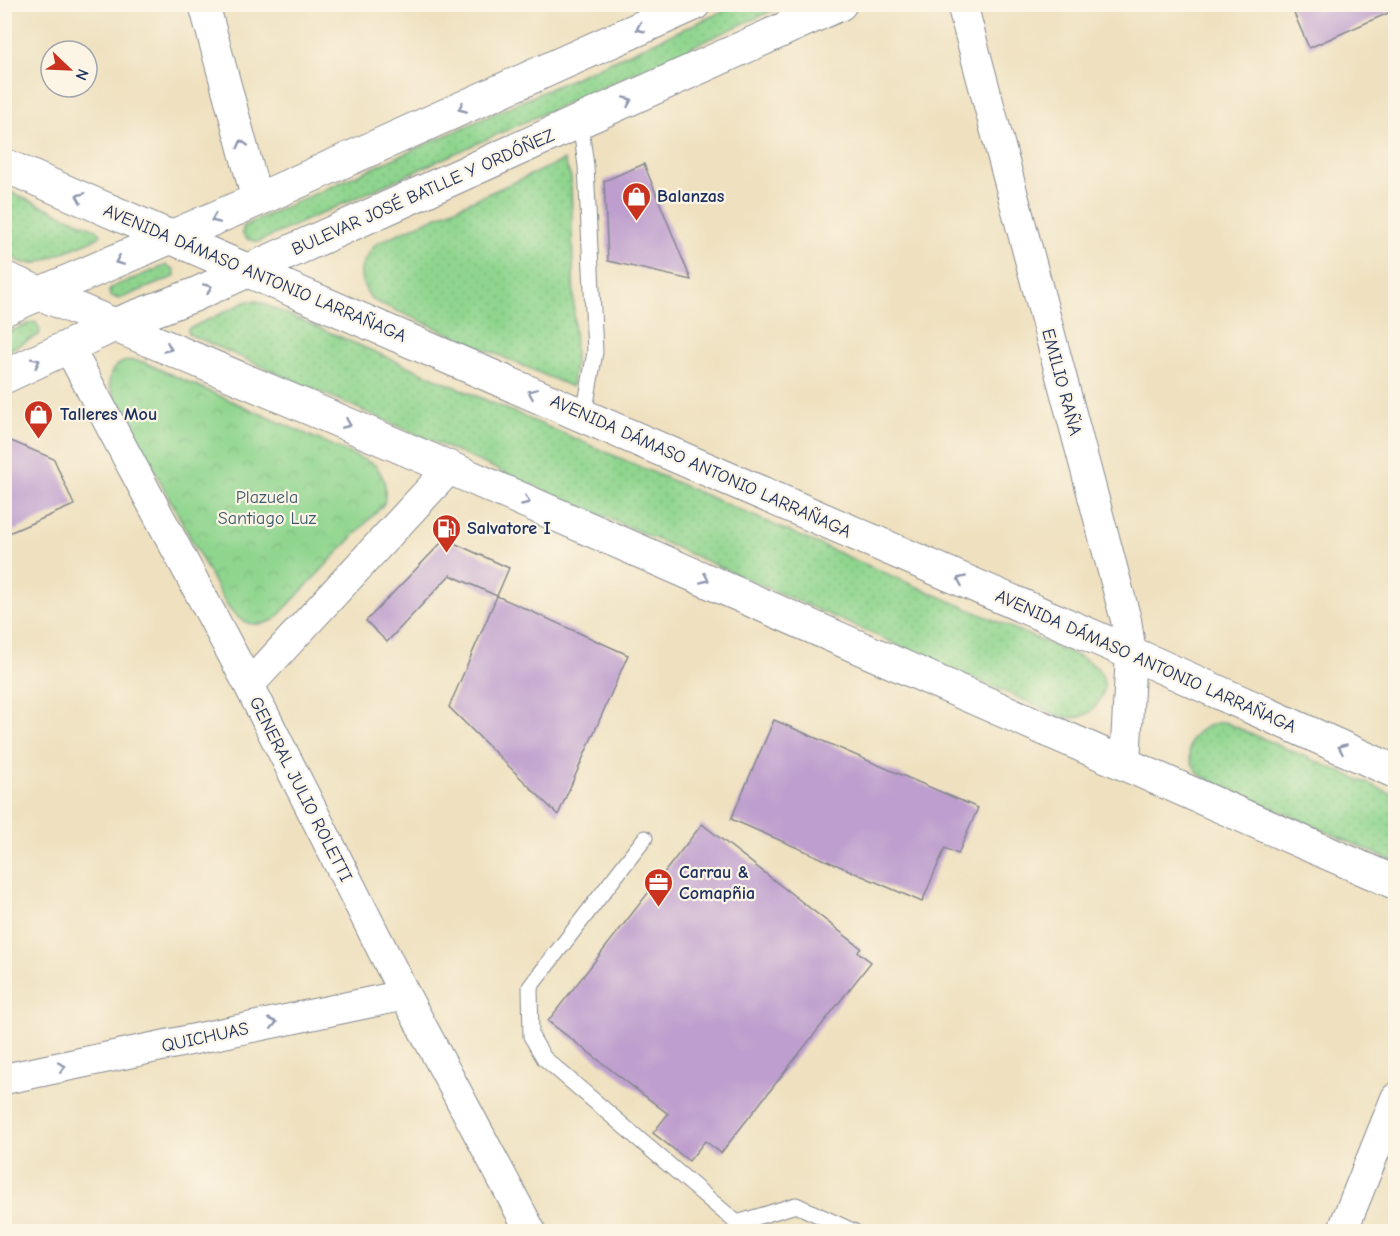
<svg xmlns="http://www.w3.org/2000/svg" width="1400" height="1236" font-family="'Comic Neue',sans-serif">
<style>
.grass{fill:url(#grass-dots);stroke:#558276;stroke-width:1.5}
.park{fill:url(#park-crowns);stroke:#558276;stroke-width:1.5}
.building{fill:#be9ece}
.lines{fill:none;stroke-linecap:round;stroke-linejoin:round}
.lane-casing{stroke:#85888f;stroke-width:17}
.street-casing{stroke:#85888f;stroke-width:32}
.secondary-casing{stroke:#85888f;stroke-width:35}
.primary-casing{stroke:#85888f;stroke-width:35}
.lane{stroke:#fff;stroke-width:15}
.street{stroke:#fff;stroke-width:30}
.secondary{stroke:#fff;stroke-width:33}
.primary{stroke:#fff;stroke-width:33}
.oneway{stroke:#8d97ae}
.labels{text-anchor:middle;stroke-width:4.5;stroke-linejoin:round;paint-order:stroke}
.street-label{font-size:18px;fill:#1b2f5e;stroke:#fcf5e5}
.poi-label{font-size:18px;font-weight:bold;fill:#1b2f5e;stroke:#fcf5e5;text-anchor:start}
.park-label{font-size:18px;fill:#38586a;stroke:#fcf5e5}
</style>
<defs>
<pattern id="grass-dots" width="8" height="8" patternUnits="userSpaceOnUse" patternTransform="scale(1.5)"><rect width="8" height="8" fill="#8fd58e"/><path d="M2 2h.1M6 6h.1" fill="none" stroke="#7bb77d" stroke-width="1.8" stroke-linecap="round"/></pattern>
<pattern id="park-crowns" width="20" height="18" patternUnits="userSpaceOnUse" patternTransform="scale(1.5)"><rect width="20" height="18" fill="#8fd58e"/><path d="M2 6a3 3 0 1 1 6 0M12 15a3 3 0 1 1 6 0" fill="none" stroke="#7bb77d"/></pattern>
</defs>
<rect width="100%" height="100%" fill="#fcf5e5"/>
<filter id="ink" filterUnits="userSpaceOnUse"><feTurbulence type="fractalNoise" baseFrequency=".0167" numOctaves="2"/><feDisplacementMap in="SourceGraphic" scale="12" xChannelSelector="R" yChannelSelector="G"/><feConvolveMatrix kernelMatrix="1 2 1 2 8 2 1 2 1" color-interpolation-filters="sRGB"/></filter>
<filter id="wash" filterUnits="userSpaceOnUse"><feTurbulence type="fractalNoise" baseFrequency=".008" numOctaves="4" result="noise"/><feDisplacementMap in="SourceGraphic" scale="24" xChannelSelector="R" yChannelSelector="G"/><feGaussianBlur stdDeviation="1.35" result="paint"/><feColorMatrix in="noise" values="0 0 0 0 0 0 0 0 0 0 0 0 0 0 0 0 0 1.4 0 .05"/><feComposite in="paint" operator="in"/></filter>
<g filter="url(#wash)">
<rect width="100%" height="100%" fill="#efe1c0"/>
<path class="grass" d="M737 5H785L258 242 247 239 242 233 244 226 252 222Z
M564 160 571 178 575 362 572 387 372 300C355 275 358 265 377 243Z
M5 190 98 230 101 234 98 238 38 263H24L5 255Z
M167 265 174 270 175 275 174 277 119 299 110 296 109 291 112 287Z
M248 301H257L1084 659C1091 663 1099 668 1102 675 1109 691 1095 714 1079 717 1073 719 1066 717 1060 716L188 334V329Z
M32 322 36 323 40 330 39 335 5 352V334Z
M1224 722 1395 795V862L1201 776C1177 751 1192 725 1224 722Z"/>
<path class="park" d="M132 360 143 362 374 464C385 477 387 487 384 504L274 620C248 631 236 620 222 597L110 387C107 371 117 362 132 360Z"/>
<g id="blocks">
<path class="building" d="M1290 4H1395V10L1309 48Z
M644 164 691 280 608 261 604 181Z
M4 438 54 459 74 505 4 535Z
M445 539 509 568 497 596 450 575 387 642 366 621Z
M497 596 628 655 558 815 449 707Z
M774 720 978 808 958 854 945 848 922 902 731 819Z
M702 824 861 948 858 952 871 962 721 1153 705 1141 689 1161 653 1133 668 1114 548 1021Z"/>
</g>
</g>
<g filter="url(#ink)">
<use href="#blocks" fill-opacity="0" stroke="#85888f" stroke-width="1.5"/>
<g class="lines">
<defs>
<path id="lane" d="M580 121 586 166 595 352 584 415
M645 838 530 987 531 1036 544 1058 737 1223 796 1205 855 1232"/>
<path id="street" d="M204 4 257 200
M962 4 1126 620 1131 653 1125 763
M68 346 249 685 405 995 531 1232
M249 685 450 468
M4 1079 405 995
M1342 1232 1396 1098"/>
<path id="secondary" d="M4 165 1131 653 1396 772
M4 278 450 468 1396 883"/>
<path id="primary" d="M4 309 257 200 694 4
M4 377 114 325 194 295 840 4"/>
</defs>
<use href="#lane" class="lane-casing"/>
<use href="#street" class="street-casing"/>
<use href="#secondary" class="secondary-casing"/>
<use href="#primary" class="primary-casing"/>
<use href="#lane" class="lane"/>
<use href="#street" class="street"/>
<use href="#secondary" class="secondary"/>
<use href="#primary" class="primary"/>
</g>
<defs><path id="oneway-chevron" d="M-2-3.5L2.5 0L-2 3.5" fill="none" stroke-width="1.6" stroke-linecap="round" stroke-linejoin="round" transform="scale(1.5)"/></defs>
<g class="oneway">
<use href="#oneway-chevron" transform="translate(640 28) rotate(156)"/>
<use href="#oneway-chevron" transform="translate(628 101) rotate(-24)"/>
<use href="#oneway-chevron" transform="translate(462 108) rotate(156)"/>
<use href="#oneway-chevron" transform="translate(242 144) rotate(-105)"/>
<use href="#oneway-chevron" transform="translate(80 197) rotate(-157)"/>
<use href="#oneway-chevron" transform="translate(215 219) rotate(157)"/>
<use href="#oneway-chevron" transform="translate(119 261) rotate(157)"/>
<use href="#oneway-chevron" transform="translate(208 288) rotate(-24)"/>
<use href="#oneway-chevron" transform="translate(168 348) rotate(23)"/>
<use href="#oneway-chevron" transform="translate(36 362) rotate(-26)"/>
<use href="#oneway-chevron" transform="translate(532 393) rotate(-157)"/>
<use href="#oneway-chevron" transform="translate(347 424) rotate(23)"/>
<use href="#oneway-chevron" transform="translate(526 501) rotate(24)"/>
<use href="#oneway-chevron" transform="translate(705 579) rotate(24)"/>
<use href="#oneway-chevron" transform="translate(961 580) rotate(-156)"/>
<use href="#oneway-chevron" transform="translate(1342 748) rotate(-156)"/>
<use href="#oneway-chevron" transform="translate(273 1023) rotate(-12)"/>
<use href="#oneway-chevron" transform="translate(62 1067) rotate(-12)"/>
</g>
</g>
<defs>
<symbol id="shop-pin" viewBox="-11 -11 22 30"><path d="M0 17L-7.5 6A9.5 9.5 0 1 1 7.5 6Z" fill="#c8321e" stroke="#fcf5e5"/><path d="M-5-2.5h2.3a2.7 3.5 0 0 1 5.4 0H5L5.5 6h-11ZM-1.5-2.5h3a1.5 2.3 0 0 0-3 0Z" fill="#fff"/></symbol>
<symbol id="fuel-pin" viewBox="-11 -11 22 30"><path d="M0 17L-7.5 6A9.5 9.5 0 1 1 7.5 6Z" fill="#c8321e" stroke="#fcf5e5"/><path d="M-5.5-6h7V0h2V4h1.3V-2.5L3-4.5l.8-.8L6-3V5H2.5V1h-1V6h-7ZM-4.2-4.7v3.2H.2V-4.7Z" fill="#fff"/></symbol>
<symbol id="office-pin" viewBox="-11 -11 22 30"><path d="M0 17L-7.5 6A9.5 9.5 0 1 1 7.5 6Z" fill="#c8321e" stroke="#fcf5e5"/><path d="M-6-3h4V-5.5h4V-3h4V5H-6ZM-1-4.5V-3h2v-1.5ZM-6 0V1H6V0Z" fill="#fff"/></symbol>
</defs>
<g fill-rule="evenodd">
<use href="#shop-pin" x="620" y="180" width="33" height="45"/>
<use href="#shop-pin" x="22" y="398" width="33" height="45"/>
<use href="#fuel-pin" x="430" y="512" width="33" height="45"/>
<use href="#office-pin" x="642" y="866" width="33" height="45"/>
</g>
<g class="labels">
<g class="street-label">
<text transform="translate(423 192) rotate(-24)" y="6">BULEVAR JOSÉ BATLLE Y ORDÓÑEZ</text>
<text transform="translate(255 273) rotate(23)" y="6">AVENIDA DÁMASO ANTONIO LARRAÑAGA</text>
<text transform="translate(1062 382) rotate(75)" y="6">EMILIO RAÑA</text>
<text transform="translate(701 466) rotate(24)" y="6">AVENIDA DÁMASO ANTONIO LARRAÑAGA</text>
<text transform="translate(1146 661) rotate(24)" y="6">AVENIDA DÁMASO ANTONIO LARRAÑAGA</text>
<text transform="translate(301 789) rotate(63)" y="6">GENERAL JULIO ROLETTI</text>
<text transform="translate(205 1037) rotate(-12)" y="6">QUICHUAS</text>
</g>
<g class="poi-label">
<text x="657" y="202">Balanzas</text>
<text x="60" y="420">Talleres Mou</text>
<text x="467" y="534">Salvatore I</text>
<text x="679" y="878">Carrau &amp;<tspan x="679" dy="21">Comapñia</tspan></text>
</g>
<g class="park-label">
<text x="267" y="503">Plazuela<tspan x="267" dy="21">Santiago Luz</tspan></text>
</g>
</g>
<rect width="1400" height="1236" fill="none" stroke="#fcf5e5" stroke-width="24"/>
<g transform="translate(69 69) rotate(113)"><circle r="28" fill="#fcf5e5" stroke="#a2a6af" stroke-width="1.5"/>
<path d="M0-4.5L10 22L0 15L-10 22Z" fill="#c8321e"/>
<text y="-9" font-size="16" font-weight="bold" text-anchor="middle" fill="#1b2f5e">N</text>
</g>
</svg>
